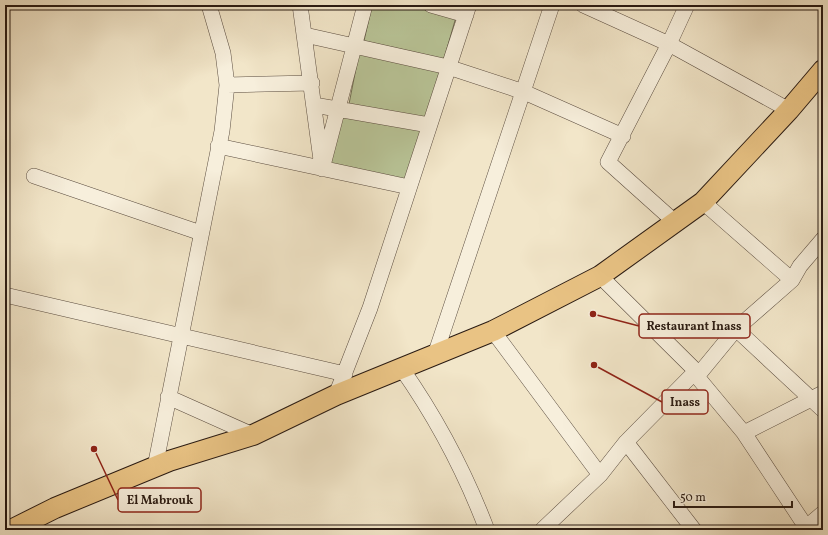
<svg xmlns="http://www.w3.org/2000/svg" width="828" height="535" font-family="Vollkorn,serif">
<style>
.green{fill:#b9c598;stroke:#717055}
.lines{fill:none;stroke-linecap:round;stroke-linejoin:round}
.minor-casing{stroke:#5b4d40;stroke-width:16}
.major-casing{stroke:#291a12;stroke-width:22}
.minor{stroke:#f7efdc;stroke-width:15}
.major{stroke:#e9c384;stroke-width:20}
.leader{fill:none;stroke:#8f2418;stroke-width:1.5}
.callout-dot{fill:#8f2418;stroke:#f7efdc;stroke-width:1.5}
.callout{fill:#f7efdc;stroke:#8f2418;stroke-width:1.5}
.callout-label{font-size:12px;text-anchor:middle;font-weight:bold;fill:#291a12}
</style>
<rect width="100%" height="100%" fill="#f2e6c9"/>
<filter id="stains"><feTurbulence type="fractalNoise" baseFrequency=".005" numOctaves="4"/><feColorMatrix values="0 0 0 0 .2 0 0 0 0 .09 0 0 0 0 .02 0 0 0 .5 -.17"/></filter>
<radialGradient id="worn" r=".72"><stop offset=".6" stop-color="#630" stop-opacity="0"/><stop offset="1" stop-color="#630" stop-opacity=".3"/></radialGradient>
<path class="green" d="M372 5H412L456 17 444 59 364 41Z
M359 53 440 70 426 119 349 104Z
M342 114 422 129 405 182 330 165Z"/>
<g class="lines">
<defs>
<path id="minor" d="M300 5 321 160
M431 5 466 15
M583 5 669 44 789 110
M305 35 448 67 524 92 623 136
M227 85 312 83
M314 105 429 125
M218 146 409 187
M322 169 365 5
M34 176 201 233
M703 202 792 280
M676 223 608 162 669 44 687 5
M600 276 699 374
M5 295 345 374
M736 329 823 410
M493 331 600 475
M435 355 552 5
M402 369C437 419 465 472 487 530
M694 373 744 433 808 530
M336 395 370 308 469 5
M168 397 253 435
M744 433 823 393
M626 442 694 530
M155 467 222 131 227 85 223 53 209 5
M542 530 600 475 626 442 694 373 699 374 736 329 792 280 800 266 823 239
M803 530 823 513"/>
<path id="major" d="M11 530 55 508 169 461 253 435 336 395 493 331 600 276 703 202 789 110 823 70"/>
</defs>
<use href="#minor" class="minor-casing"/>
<use href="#major" class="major-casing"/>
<use href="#minor" class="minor"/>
<use href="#major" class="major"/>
</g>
<path class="leader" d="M593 314L639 326M594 365L662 402M94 449L118 500"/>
<g class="callout-dot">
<circle cx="593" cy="314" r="4"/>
<circle cx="594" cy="365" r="4"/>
<circle cx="94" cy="449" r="4"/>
</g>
<g class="callout">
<rect x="639" y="314" width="111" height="24" rx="4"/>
<rect x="662" y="390" width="46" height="24" rx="4"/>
<rect x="118" y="488" width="83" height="24" rx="4"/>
</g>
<g class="callout-label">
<text x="694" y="330">Restaurant Inass</text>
<text x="685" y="406">Inass</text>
<text x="160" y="504">El Mabrouk</text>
</g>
<rect width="828" height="535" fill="none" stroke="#f2e6c9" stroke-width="20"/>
<rect x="6" y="6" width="816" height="523" fill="none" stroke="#291a12" stroke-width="2"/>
<rect x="10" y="10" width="808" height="515" fill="none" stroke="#291a12"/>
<path d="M674 501v6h118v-6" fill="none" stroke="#291a12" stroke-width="2"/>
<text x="680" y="501" font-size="12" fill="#291a12" stroke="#f7efdc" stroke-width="3" paint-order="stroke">50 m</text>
<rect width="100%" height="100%" filter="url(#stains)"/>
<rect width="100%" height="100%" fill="url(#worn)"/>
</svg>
